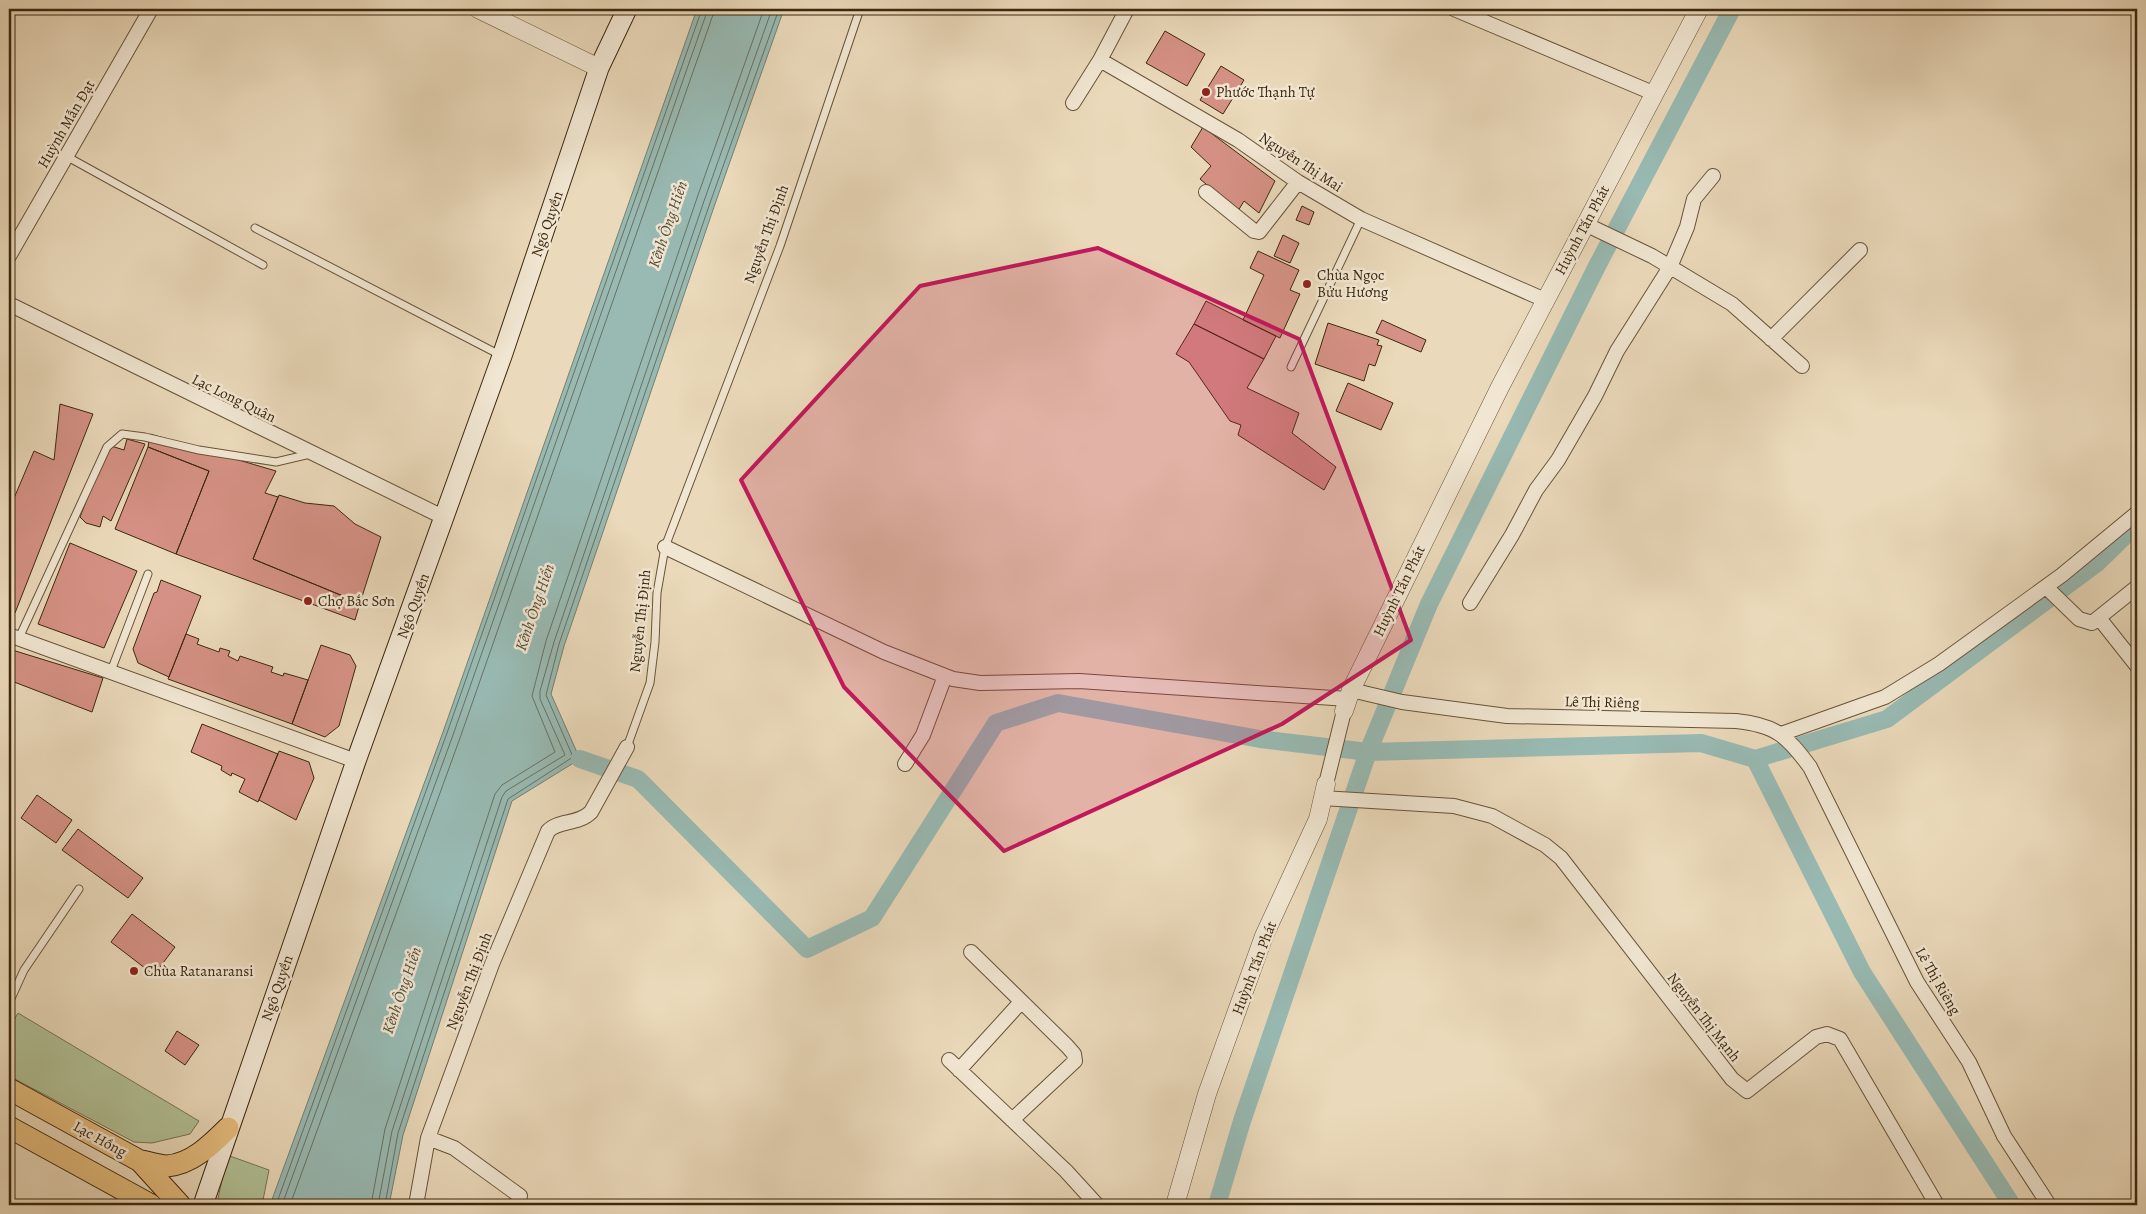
<svg xmlns="http://www.w3.org/2000/svg" width="2146" height="1214" font-family="Alegreya,serif">
<style>
.green{fill:#b1c095;stroke:#777452}
.water{fill:#98bab3;stroke:#748071}
.lines{fill:none;stroke-linecap:round;stroke-linejoin:round}
.shore{stroke:#6a7160;stroke-width:1}
.canal{stroke:#98bab3;stroke-width:18}
.building{fill:#d59185;stroke:#3d280e}
.service-casing{stroke:#685439;stroke-width:9}
.minor-casing{stroke:#685439;stroke-width:16}
.tertiary-casing{stroke:#685439;stroke-width:19}
.secondary-casing{stroke:#3d280e;stroke-width:21}
.primary-casing{stroke:#3d280e;stroke-width:23}
.service{stroke:#f1e6d2;stroke-width:7}
.minor{stroke:#f1e6d2;stroke-width:14}
.tertiary{stroke:#f1e6d2;stroke-width:18}
.secondary{stroke:#f1e6d2;stroke-width:19}
.primary{stroke:#e5bc7d;stroke-width:21}
.marked{fill:#c2185b;fill-opacity:0.2;stroke:#c2185b;stroke-width:4;stroke-linejoin:round}
.poi-dot{fill:#8f2418;stroke:#f1e6d2;stroke-width:2}
.labels{text-anchor:middle;stroke-width:5;stroke-linejoin:round;paint-order:stroke}
.poi-label{font-size:15px;fill:#3d280e;stroke:#f1e6d2;text-anchor:start}
.street-label{font-size:15px;fill:#3d280e;stroke:#f1e6d2}
.water-label{font-size:16px;font-style:italic;fill:#544c37;stroke:#f1e6d2}
</style>
<rect width="100%" height="100%" fill="#ead9ba"/>
<filter id="stains"><feTurbulence type="fractalNoise" baseFrequency=".004" numOctaves="4"/><feColorMatrix values="0 0 0 0 .2 0 0 0 0 .09 0 0 0 0 .02 0 0 0 .5 -.17"/></filter>
<radialGradient id="worn" r=".72"><stop offset=".6" stop-color="#630" stop-opacity="0"/><stop offset="1" stop-color="#630" stop-opacity=".3"/></radialGradient>
<path class="green" d="M18 1013 199 1121 190 1134 152 1143 134 1142 9 1076V1029Z
M227 1155 269 1170 262 1205H221L218 1199Z"/>
<path class="water" d="M697 9H784L715 204 564 646 551 694 580 759 512 801 403 1135 389 1205H270L443 732Z"/>
<g class="lines">
<path class="shore" d="M276 1205 447 733 702 9
M282 1205 453 735 708 9
M290 1205 460 738 715 9
M371 1205 385 1129 495 794 502 785 555 752 532 696 546 641 697 198 764 9
M378 1205 392 1131 502 797 506 791 565 755 540 699V691L554 642 704 201 772 9
M385 1205 398 1133 508 799 573 757 546 695 559 644 710 203 779 9"/>
<path class="canal" d="M580 759 638 779 807 949 872 918 996 723 1058 703 1260 739 1368 752 1701 743 1755 759 1862 972 2012 1205
M1755 759 1887 719 2097 563 2137 524
M1217 1205 1242 1121 1368 752 1429 604 1596 268 1732 9"/>
</g>
<path class="building" d="M1165 31 1205 54 1187 86 1146 63Z
M1221 66 1244 80 1223 114 1200 100Z
M1203 127 1275 181 1259 213 1244 201 1238 211 1200 179 1211 166 1191 147Z
M1302 206 1314 212 1309 225 1296 220Z
M1283 235 1299 243 1290 263 1274 256Z
M1258 251 1299 270 1290 290 1300 294 1280 338 1243 320 1264 275 1250 268Z
M1206 301 1276 336 1264 359 1194 324Z
M1382 320 1426 340 1421 352 1376 333Z
M1328 323 1379 340 1377 345 1382 346 1375 366 1369 364 1364 381 1315 364Z
M1194 324 1264 359 1247 388 1299 413 1292 433 1336 467 1324 490 1238 435 1241 425 1230 421 1189 362 1176 354Z
M1348 383 1393 403 1381 430 1336 411Z
M60 404 93 414 15 613 9 617V510L34 451 54 460Z
M150 434 276 471 265 493 278 497 253 559 360 603 355 620 176 554 209 471 148 447Z
M127 439 145 444 111 521 103 516 100 527 86 523 80 517 108 445 124 450Z
M148 447 209 471 176 554 115 529Z
M279 495 305 503 334 506 355 524 381 537 360 603 253 559Z
M70 543 137 571 104 648 38 624Z
M161 580 201 596 169 677 138 663 133 649 154 593 157 592Z
M186 634 199 639 197 644 219 652 220 648 230 651 228 656 238 661 240 656 273 667 271 672 283 676 284 673 308 680 292 724 168 679Z
M321 645 350 655 356 666 339 726 325 737 292 724Z
M9 649 103 678 92 712 9 680Z
M202 724 278 754 258 802 239 792 245 779 232 773 231 776 221 770 222 766 191 752Z
M279 751 309 762 314 778 296 820 259 800Z
M37 795 72 820 56 843 21 818Z
M78 829 143 878 128 898 62 850Z
M132 914 175 947 154 975 111 942Z
M177 1031 199 1045 185 1065 165 1051Z"/>
<g class="lines">
<defs>
<path id="service" d="M66 156 263 265
M255 228 502 356
M1291 367 1361 219
M19 638 107 447 122 434 145 437 199 450 276 462 310 454
M111 671 148 574
M627 747 650 683 655 642 657 593 665 547 780 246 860 9
M9 1003 24 970 79 889"/>
<path id="minor" d="M1127 9 1100 60 1238 140 1298 182 1361 219 1545 300
M1454 9 1653 93
M1073 103 1100 60
M1206 192 1254 231 1259 232 1298 182
M1585 224 1652 256 1732 304 1802 366
M9 256 151 9
M9 304 445 518
M1771 339 1860 250
M665 547 884 652 953 679 980 683 1079 681 1348 699
M2046 587 2079 619 2092 623 2137 587
M1470 603 1512 535 1536 490 1558 460 1595 396 1617 351 1670 267 1687 227 1694 199 1713 176
M2099 618 2137 666
M9 635 356 761
M1351 690 1402 702 1507 716 1736 721C1776 725 1787 736 1810 767L1917 982 1969 1062 2004 1136 2049 1205
M1781 734 1885 697 1939 664 2062 575 2137 513
M905 764 923 735 945 676
M1326 784 1344 711
M1322 798 1454 806 1492 816 1545 845 1561 858 1732 1079 1747 1091 1816 1037 1827 1034 1840 1039 1937 1205
M971 952 1067 1046 1074 1054 1075 1061 1012 1120
M949 1060 1066 1171 1097 1205
M959 1070 1021 1002
M428 1138 454 1148 520 1196
M416 1205 428 1138 492 964 548 831C558 820 578 825 591 812L627 747"/>
<path id="tertiary" d="M478 9 599 68
M1344 711 1351 690 1500 387 1699 9
M1175 1205 1207 1094 1264 936 1318 819 1326 784"/>
<path id="secondary" d="M203 1205 356 761 502 356 599 68 627 9"/>
<path id="primary" d="M9 1089 140 1161 180 1205
M9 1127 151 1205
M140 1161C148 1162 159 1166 167 1166 192 1164 212 1144 228 1128"/>
</defs>
<use href="#service" class="service-casing"/>
<use href="#minor" class="minor-casing"/>
<use href="#tertiary" class="tertiary-casing"/>
<use href="#secondary" class="secondary-casing"/>
<use href="#primary" class="primary-casing"/>
<use href="#service" class="service"/>
<use href="#minor" class="minor"/>
<use href="#tertiary" class="tertiary"/>
<use href="#secondary" class="secondary"/>
<use href="#primary" class="primary"/>
</g>
<path class="marked" d="M1098 248 1299 339 1411 640 1282 724 1004 851 844 687 741 480 920 286Z"/>
<g class="poi-dot">
<circle cx="1206" cy="92" r="5"/>
<circle cx="1307" cy="284" r="5"/>
<circle cx="308" cy="601" r="5"/>
<circle cx="134" cy="971" r="5"/>
</g>
<g class="labels">
<g class="poi-label">
<text x="1216" y="97">Phước Thạnh Tự</text>
<text x="1317" y="280">Chùa Ngọc<tspan x="1317" dy="17">Bửu Hương</tspan></text>
<text x="318" y="606">Chợ Bắc Sơn</text>
<text x="144" y="976">Chùa Ratanaransi</text>
</g>
<g class="street-label">
<text transform="translate(66 124) rotate(-60)" y="5">Huỳnh Mẫn Đạt</text>
<text transform="translate(1301 162) rotate(33)" y="5">Nguyễn Thị Mai</text>
<text transform="translate(547 224) rotate(-71)" y="5">Ngô Quyền</text>
<text transform="translate(1582 230) rotate(-62)" y="5">Huỳnh Tấn Phát</text>
<text transform="translate(766 234) rotate(-70)" y="5">Nguyễn Thị Định</text>
<text transform="translate(234 398) rotate(26)" y="5">Lạc Long Quân</text>
<text transform="translate(1399 591) rotate(-64)" y="5">Huỳnh Tấn Phát</text>
<text transform="translate(413 606) rotate(-70)" y="5">Ngô Quyền</text>
<text transform="translate(640 621) rotate(-84)" y="5">Nguyễn Thị Định</text>
<text transform="translate(1602 702) rotate(1)" y="5">Lê Thị Riêng</text>
<text transform="translate(1254 968) rotate(-69)" y="5">Huỳnh Tấn Phát</text>
<text transform="translate(469 981) rotate(-69)" y="5">Nguyễn Thị Định</text>
<text transform="translate(1938 981) rotate(60)" y="5">Lê Thị Riêng</text>
<text transform="translate(277 988) rotate(-71)" y="5">Ngô Quyền</text>
<text transform="translate(1704 1017) rotate(52)" y="5">Nguyễn Thị Mạnh</text>
<text transform="translate(100 1139) rotate(29)" y="5">Lạc Hồng</text>
</g>
<g class="water-label">
<text transform="translate(667 224) rotate(-71)" y="6">Kênh Ông Hiển</text>
<text transform="translate(534 607) rotate(-71)" y="6">Kênh Ông Hiển</text>
<text transform="translate(401 990) rotate(-71)" y="6">Kênh Ông Hiển</text>
</g>
</g>
<rect width="2146" height="1214" fill="none" stroke="#ead9ba" stroke-width="30"/>
<rect x="10" y="10" width="2126" height="1194" fill="none" stroke="#3d280e" stroke-width="2.5"/>
<rect x="15" y="15" width="2116" height="1184" fill="none" stroke="#3d280e"/>
<rect width="100%" height="100%" filter="url(#stains)"/>
<rect width="100%" height="100%" fill="url(#worn)"/>
</svg>
